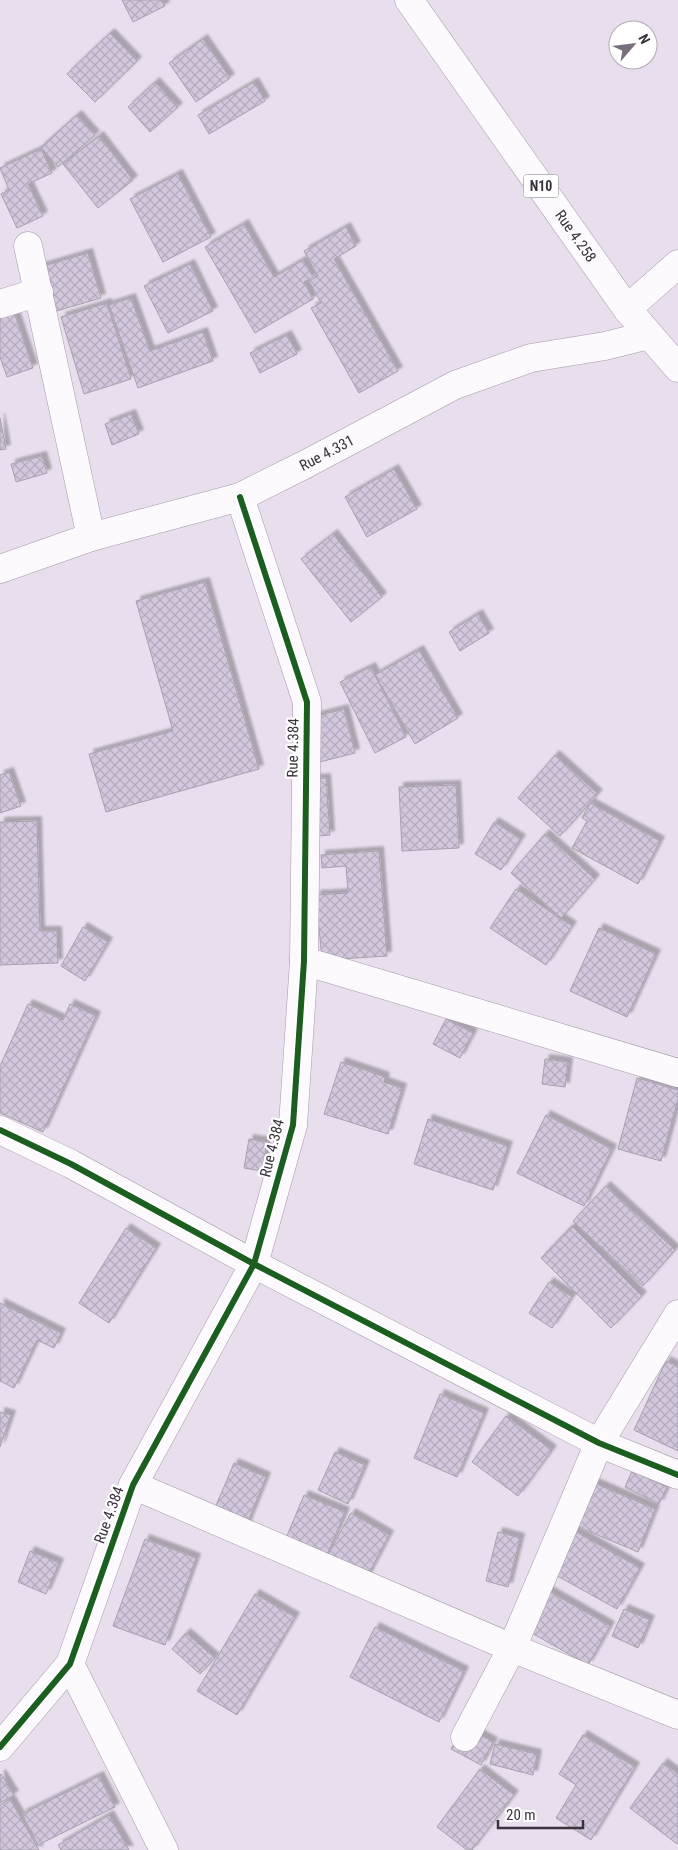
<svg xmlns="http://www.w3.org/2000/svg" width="678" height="1850" font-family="'Roboto Condensed',sans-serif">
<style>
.building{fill:url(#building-cross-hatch);stroke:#a8a1ad;filter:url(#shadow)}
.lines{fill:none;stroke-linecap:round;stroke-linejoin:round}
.street-casing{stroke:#a39ba7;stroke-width:29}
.highway-casing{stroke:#a39ba7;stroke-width:29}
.street{stroke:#fcfafc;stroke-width:28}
.highway{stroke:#fcfafc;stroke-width:28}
.cycleway-casing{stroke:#fff;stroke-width:9}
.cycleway{stroke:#1b5e20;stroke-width:6}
.labels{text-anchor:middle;stroke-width:4.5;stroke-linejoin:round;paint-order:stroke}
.shield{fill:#fff;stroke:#757078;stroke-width:1}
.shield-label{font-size:14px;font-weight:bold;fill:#3a333e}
.street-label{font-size:15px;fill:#3a333e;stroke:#fff}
</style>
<defs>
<pattern id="building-cross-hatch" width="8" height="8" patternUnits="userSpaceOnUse" patternTransform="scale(1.25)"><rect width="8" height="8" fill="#d2c7dc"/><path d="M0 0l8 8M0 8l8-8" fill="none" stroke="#b5abbe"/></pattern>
<filter id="shadow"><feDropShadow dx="4.5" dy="-4.5" stdDeviation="1" flood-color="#0004"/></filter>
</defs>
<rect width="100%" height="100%" fill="#e8deed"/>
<path class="building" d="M122 0H162L165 6 133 22Z
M110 33 137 61 95 102 67 74Z
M203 39 230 78 196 102 169 63Z
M155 82 178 107 150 132 128 107Z
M254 82 265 101 209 134 198 115Z
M77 115 95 135 58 167 41 147Z
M99 136 133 180 98 208 63 164Z
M41 149 52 173 28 184 43 216 17 228 1 194 9 190 0 168Z
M178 174 211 237 163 262 130 199Z
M244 224 274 277 303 260 313 277 304 282 313 299 255 333 205 247Z
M346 227 356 246 334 259 398 371 359 393 311 308 321 303 309 281 318 276 304 251Z
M88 253 101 298 43 315 30 270Z
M190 264 213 311 168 333 144 286Z
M131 298 150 351 203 332 213 361 138 388 109 305Z
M107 303 131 379 84 394 61 317Z
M13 309 33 368 7 377 0 357V313Z
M287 335 297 354 260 373 250 353Z
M131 414 139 434 112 445 105 424Z
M0 418 6 449 0 450Z
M42 456 47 473 16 482 11 464Z
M394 469 417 509 367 537 345 497Z
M333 534 382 597 351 622 301 559Z
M205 582 259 769 106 812 89 754 173 731 136 601Z
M478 614 489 633 460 651 449 632Z
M419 650 458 718 415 744 375 675Z
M371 667 406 737 375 753 340 682Z
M344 709 355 753 312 764 301 720Z
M555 755 598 794 560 836 518 798Z
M9 772 21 806 0 813V775Z
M326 778 330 835 307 837 304 780Z
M456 785 459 848 402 851 399 787Z
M590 803 660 841 638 884 572 848 587 821 582 818Z
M37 821 40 931H57L58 963 0 965V822Z
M494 822 521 839 501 870 475 854Z
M545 834 595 879 561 918 511 873Z
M379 851 387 956 322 960 316 895 348 893 346 866 322 868 321 855Z
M516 889 572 926 546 965 490 928Z
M83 927 108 942 85 981 61 966Z
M599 928 656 954 627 1017 570 991Z
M28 1004 63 1020 70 1004 96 1016 43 1132 0 1113V1066Z
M446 1019 473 1033 460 1058 433 1044Z
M545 1059 568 1062 565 1087 542 1084Z
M341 1062 385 1077 384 1082 402 1088 388 1134 324 1114Z
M637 1078 678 1090V1099L661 1161 618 1149Z
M546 1115 612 1149 584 1206 517 1173Z
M428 1119 508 1146 493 1190 414 1164Z
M249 1139 267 1142 262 1171 244 1168Z
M606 1186 675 1250 643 1286 573 1221Z
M572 1226 642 1296 611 1328 541 1258Z
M126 1228 156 1248 109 1323 79 1303Z
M549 1282 572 1297 552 1328 529 1313Z
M0 1303 61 1333 54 1348 37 1340 14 1388 0 1381Z
M666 1361 678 1367V1451L634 1430Z
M440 1394 484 1413 457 1477 414 1458Z
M0 1412 11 1415 0 1447Z
M506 1416 552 1450 518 1496 472 1462Z
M335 1452 365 1465 348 1504 318 1490Z
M234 1463 266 1477 245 1529 212 1515Z
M632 1471 667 1487 659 1504 625 1487Z
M594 1483 655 1509 638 1552 576 1526Z
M304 1495 345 1512 325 1560 284 1543Z
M351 1513 389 1535 366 1579 326 1558Z
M564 1525 640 1568 617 1609 541 1567Z
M498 1532 520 1538 508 1587 486 1581Z
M145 1539 196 1558 165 1645 113 1626Z
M30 1551 59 1563 46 1594 18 1582Z
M545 1589 610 1626 588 1665 523 1628Z
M255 1594 295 1617 237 1715 197 1691Z
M624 1609 650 1620 638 1648 612 1636Z
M375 1627 464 1671 439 1722 350 1677Z
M186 1633 215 1658 200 1674 172 1649Z
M464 1726 493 1742 481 1765 451 1749Z
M583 1735 635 1767 591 1840 556 1818 576 1785 559 1774Z
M495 1744 537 1754 533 1775 490 1764Z
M663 1763 678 1774V1842L677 1844 630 1808Z
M480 1769 514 1795 472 1850H467L437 1827Z
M1 1774 14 1795 0 1803V1775Z
M99 1776 115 1807 38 1845 22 1814Z
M10 1799 39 1850H0V1805Z
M109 1815 129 1850H61L58 1845Z"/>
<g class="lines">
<defs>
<g id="street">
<path d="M28 246 91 537"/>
<path d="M0 304 39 292"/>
<path d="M627 309 678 264"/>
<path id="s1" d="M0 569 91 537 240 497 306 464 455 385 531 358 605 346 649 335"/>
<path d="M304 961 678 1073"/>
<path d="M0 1130 71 1164 254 1264 599 1443 678 1475"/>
<path d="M133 1485 512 1648 678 1715"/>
<path d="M70 1664 164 1850"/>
<path d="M465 1737 512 1648 599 1443 678 1314"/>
<path d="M0 1747 70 1664 133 1485 254 1264 293 1125 304 961 307 702 240 497"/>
</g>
<g id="highway">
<path id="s2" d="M409 0 627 309 678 368"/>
</g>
</defs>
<use href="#street" class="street-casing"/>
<use href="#highway" class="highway-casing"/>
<use href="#street" class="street"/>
<use href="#highway" class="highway"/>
<defs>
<path id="cycleway" d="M0 1130 71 1164 254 1264 599 1443 678 1475
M0 1747 70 1664 133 1485 254 1264 293 1125 304 961 307 702 240 497"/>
</defs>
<use href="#cycleway" class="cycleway-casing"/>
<use href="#cycleway" class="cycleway"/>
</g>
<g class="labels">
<rect class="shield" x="523.5" y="174.5" width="35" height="23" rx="4"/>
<g class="shield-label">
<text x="541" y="191">N10</text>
</g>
<g class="street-label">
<text dy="5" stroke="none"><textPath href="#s2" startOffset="289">Rue 4.258</textPath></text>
<text dy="5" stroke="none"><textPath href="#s1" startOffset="348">Rue 4.331</textPath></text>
<text transform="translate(293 748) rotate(-89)" y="5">Rue 4.384</text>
<text transform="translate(272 1148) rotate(-76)" y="5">Rue 4.384</text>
<text transform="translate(109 1515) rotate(-70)" y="5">Rue 4.384</text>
</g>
</g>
<g transform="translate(633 45) rotate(62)"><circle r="24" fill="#ffffff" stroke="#b0adb2"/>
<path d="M0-4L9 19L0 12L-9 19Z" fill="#776f7b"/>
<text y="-8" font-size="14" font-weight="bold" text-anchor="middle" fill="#3a333e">N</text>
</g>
<path d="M498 1820v8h85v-8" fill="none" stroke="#3a333e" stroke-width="2.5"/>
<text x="506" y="1820" font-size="15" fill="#3a333e" stroke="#ffffff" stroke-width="4" paint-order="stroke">20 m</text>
</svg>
